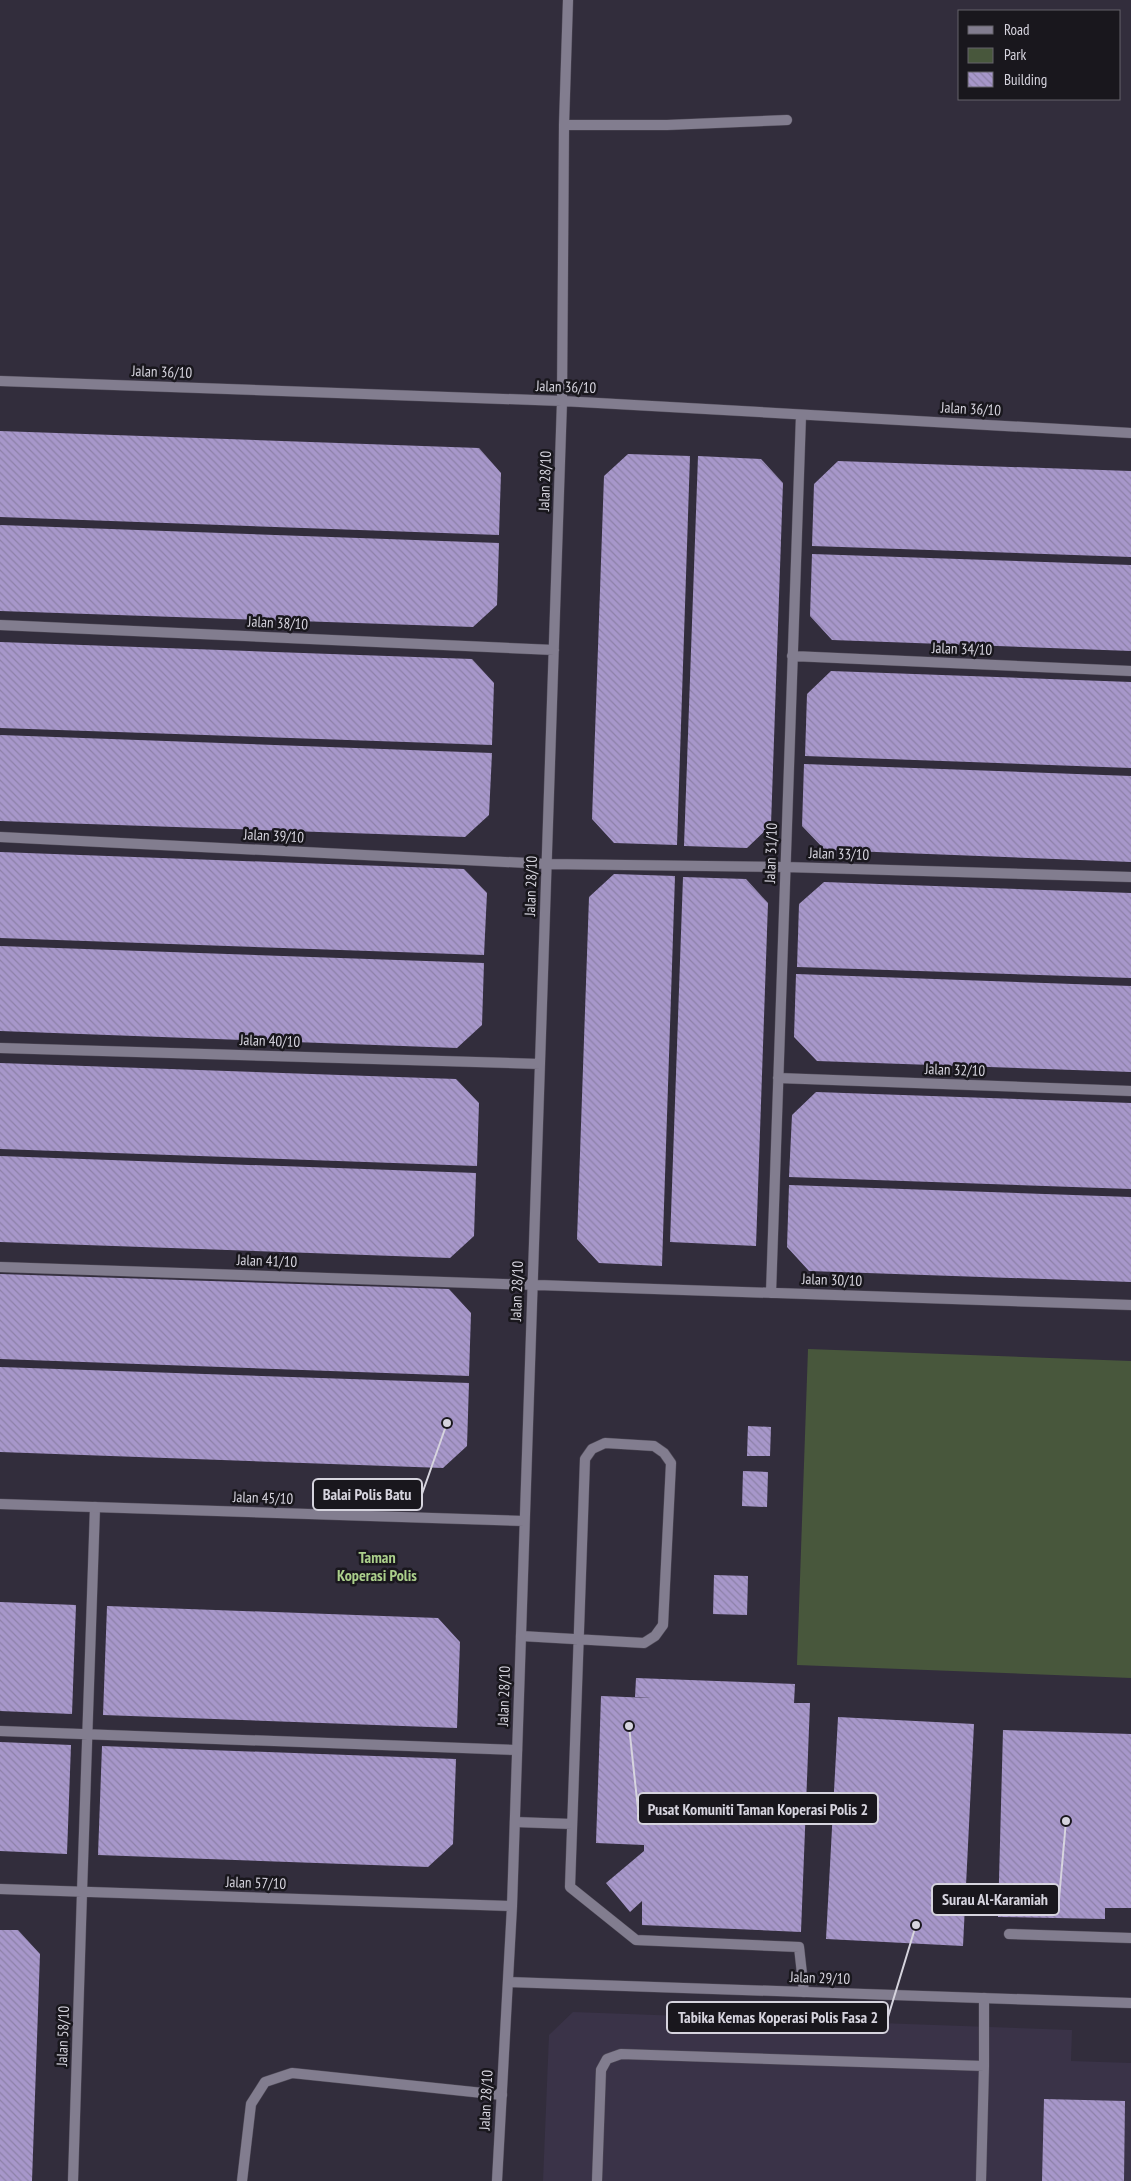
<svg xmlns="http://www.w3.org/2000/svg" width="1131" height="2181" font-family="'PT Sans Narrow',sans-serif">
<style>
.built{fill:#3a3348}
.park{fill:#48573c}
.building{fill:url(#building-back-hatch)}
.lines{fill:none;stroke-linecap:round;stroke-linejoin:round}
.lane-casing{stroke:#4f4a57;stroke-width:11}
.street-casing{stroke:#4f4a57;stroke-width:11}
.lane{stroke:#827d8f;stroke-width:10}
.street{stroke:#827d8f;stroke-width:10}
.labels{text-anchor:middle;stroke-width:5;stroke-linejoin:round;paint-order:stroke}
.street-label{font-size:15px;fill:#d6d4de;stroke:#19171d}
.neighbourhood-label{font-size:16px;font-weight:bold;fill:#abcf8b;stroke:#19171d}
.leader{fill:none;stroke:#d6d4de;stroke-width:2}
.callout-dot{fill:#d6d4de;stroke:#19171d;stroke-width:2}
.callout{fill:#19171d;stroke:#d6d4de;stroke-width:2}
.callout-label{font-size:16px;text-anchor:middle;font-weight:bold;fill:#d6d4de}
</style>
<defs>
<pattern id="building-back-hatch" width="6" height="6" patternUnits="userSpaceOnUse" patternTransform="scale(1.25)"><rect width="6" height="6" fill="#a797ca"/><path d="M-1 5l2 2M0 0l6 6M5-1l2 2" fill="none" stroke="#8d81a8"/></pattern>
</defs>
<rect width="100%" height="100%" fill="#322d3c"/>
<path class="built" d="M573 2012 1072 2030 1071 2061 1131 2063V2181H543L549 2035Z"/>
<path class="park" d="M808 1349 1131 1361V1678L797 1665Z"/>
<path class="building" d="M0 431 479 448 501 473 499 535 0 517Z
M628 454 690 456 677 845 614 843 592 819 604 476Z
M698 456 761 459 783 483 771 825 747 848 684 846Z
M838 461 1131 471V557L812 546 814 484Z
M0 525 499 543 497 605 473 627 0 611Z
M812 554 1131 565V651L832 640 810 616Z
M0 642 472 659 494 683 492 745 0 728Z
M831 671 1131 682V768L805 756 807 694Z
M0 735 492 753 489 815 465 837 0 821Z
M804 764 1131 776V862L825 850 802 826Z
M0 852 464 869 487 893 484 955 0 938Z
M614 874 675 876 662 1266 599 1263 577 1239 589 897Z
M683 877 746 879 768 903 756 1246 670 1242Z
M824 882 1131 893V978L797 967 799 904Z
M0 946 484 963 482 1025 457 1048 0 1031Z
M796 974 1131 986V1072L817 1061 794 1037Z
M0 1063 456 1079 479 1103 477 1166 0 1149Z
M816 1092 1131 1103V1189L789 1177 792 1115Z
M0 1156 476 1173 474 1236 450 1258 0 1242Z
M789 1185 1131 1197V1282L809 1271 787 1247Z
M0 1274 449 1289 471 1313 469 1376 0 1359Z
M0 1367 469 1383 467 1446 443 1468 0 1452Z
M748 1426 771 1427 770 1456H747Z
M743 1471 768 1472 767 1507 742 1506Z
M714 1575 748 1576 747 1615 713 1614Z
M0 1602 76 1605 72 1714 0 1711Z
M107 1606 438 1618 460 1642 457 1728 103 1715Z
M636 1678 795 1684 794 1703H810L801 1932 642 1925V1901L630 1912 606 1883 644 1851V1845L596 1843 601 1696 651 1698 635 1697Z
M838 1717 974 1724 963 1946 826 1939Z
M1003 1730 1131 1734V1908H1105V1919L998 1917Z
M0 1742 71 1745 67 1854 0 1851Z
M102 1746 456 1759 453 1844 428 1867 98 1855Z
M0 1930H18L40 1954 32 2181H0Z
M1044 2099 1125 2101 1124 2181H1042Z"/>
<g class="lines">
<defs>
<path id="lane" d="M564 125H667L787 120
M562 401 564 125 568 0
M521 1636 644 1643 655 1636 663 1625 671 1463 664 1453 654 1446 605 1443 592 1449 585 1459 570 1887 636 1940 799 1947 804 1992
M0 1731 517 1750
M515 1822 572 1824
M82 1892 95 1507
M1009 1934 1131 1938
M242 2181 251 2104 265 2082 292 2073 502 2095
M597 2181 601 2070 607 2059 621 2054 984 2066V1998
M981 2181 984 2066"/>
<path id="street" d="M0 381 562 401 1131 433
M0 625 554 650
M792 656 1131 671
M0 837 547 864 785 867 1131 877
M0 1048 540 1064
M778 1078 1131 1091
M0 1267 1131 1305
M771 1293 801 415
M0 1504 524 1521
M0 1889 512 1906
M508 1982 1131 2003
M73 2181 82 1892
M497 2181 512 1906 562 401"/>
</defs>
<use href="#lane" class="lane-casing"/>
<use href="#street" class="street-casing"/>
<use href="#lane" class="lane"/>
<use href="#street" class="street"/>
</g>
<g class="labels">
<g class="street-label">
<text transform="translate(162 372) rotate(2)" y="5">Jalan 36/10</text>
<text transform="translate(566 387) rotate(2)" y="5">Jalan 36/10</text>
<text transform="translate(971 409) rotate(3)" y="5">Jalan 36/10</text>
<text transform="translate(545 481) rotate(-88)" y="5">Jalan 28/10</text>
<text transform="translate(278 623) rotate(3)" y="5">Jalan 38/10</text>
<text transform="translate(962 649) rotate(2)" y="5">Jalan 34/10</text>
<text transform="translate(274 836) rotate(3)" y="5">Jalan 39/10</text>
<text transform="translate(771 853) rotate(-88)" y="5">Jalan 31/10</text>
<text transform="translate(839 854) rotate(2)" y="5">Jalan 33/10</text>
<text transform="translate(531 886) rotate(-88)" y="5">Jalan 28/10</text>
<text transform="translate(270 1041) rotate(2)" y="5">Jalan 40/10</text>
<text transform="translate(955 1070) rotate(2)" y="5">Jalan 32/10</text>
<text transform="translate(267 1261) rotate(2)" y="5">Jalan 41/10</text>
<text transform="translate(832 1280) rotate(2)" y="5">Jalan 30/10</text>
<text transform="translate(517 1291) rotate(-88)" y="5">Jalan 28/10</text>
<text transform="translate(263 1498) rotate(2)" y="5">Jalan 45/10</text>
<text transform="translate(504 1696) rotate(-88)" y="5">Jalan 28/10</text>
<text transform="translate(256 1883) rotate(2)" y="5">Jalan 57/10</text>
<text transform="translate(820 1978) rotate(2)" y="5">Jalan 29/10</text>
<text transform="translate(63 2036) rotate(-88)" y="5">Jalan 58/10</text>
<text transform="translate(486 2100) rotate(-87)" y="5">Jalan 28/10</text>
</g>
<g class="neighbourhood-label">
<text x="377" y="1563">Taman<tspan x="377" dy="18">Koperasi Polis</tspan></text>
</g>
</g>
<path class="leader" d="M447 1423L422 1494M629 1726L638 1809M1066 1821L1059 1899M916 1925L888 2017"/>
<g class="callout-dot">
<circle cx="447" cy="1423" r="5"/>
<circle cx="629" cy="1726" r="5"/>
<circle cx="1066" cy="1821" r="5"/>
<circle cx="916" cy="1925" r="5"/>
</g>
<g class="callout">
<rect x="313" y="1479" width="109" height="31" rx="5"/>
<rect x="638" y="1793" width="240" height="31" rx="5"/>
<rect x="932" y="1884" width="127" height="31" rx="5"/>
<rect x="667" y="2002" width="221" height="31" rx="5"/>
</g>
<g class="callout-label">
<text x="367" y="1500">Balai Polis Batu</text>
<text x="758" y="1815">Pusat Komuniti Taman Koperasi Polis 2</text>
<text x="995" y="1905">Surau Al-Karamiah</text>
<text x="778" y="2023">Tabika Kemas Koperasi Polis Fasa 2</text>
</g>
<rect x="958" y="10" width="162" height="90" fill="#19171d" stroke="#65636a"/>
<rect x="968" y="26" width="25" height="8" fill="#827d8f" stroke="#65636a"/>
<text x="1004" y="35" font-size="15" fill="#d6d4de">Road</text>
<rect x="968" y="48" width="25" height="15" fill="#48573c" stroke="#65636a"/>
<text x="1004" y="60" font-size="15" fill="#d6d4de">Park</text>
<rect x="968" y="72" width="25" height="15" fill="url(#building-back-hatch)" stroke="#65636a"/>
<text x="1004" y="85" font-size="15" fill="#d6d4de">Building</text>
</svg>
